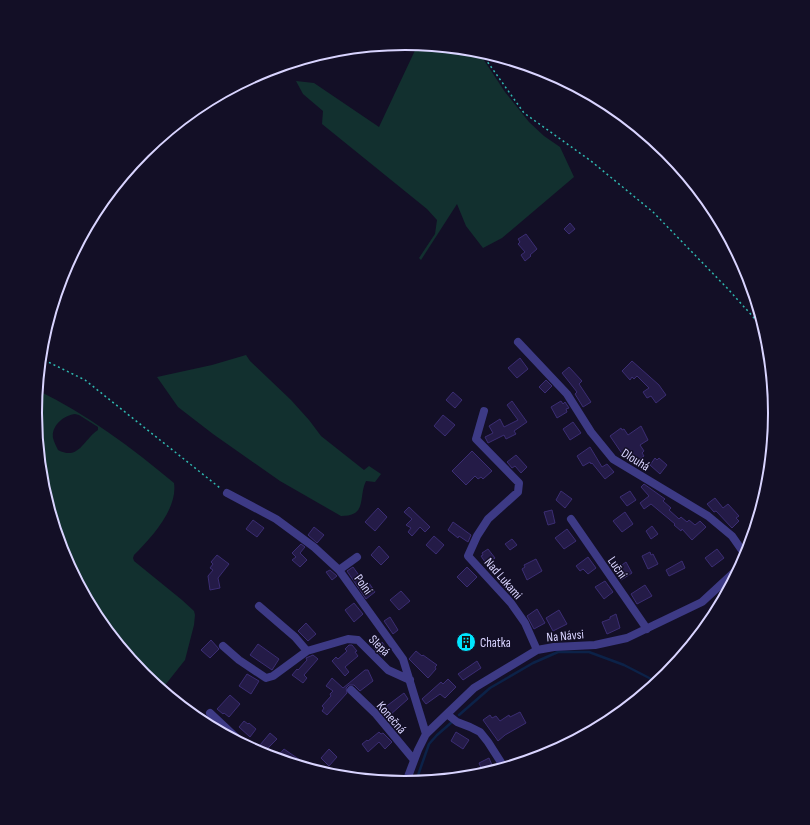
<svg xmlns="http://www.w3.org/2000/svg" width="810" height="825" font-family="'Sofia Sans Condensed',sans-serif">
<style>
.green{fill:#12302f;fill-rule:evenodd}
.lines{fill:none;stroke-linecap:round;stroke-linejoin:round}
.stream{stroke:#0c2248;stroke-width:2.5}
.building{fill:#241b47;stroke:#3b2d73}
.path{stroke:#2fb8b0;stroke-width:1.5;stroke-dasharray:2 3;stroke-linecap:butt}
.street{stroke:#3d3a85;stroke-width:8}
.labels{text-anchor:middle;stroke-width:3;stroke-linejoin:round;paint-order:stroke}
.street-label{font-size:13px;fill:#d9d4ff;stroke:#130f26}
.poi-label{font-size:13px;fill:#d9d4ff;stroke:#130f26;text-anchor:start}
.rim{fill:none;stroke:#d9d4ff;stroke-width:2}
</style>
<rect width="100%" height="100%" fill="#130f26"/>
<path class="green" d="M418 44 476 49 480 54 505 92 529 122 544 136 560 147 574 177 502 238 483 248 466 226 457 204 421 260 419 258 435 234 437 220 427 209 322 124 323 111 303 94 296 81 314 83 379 127Z
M246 355 250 361 291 400 309 420 321 436 364 470 369 466 381 474 375 482 366 481C358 497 368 516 341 516L280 481 213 434 178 407 157 377 212 365Z
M37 390C87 414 132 448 174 483 178 509 151 538 134 555L133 558 134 561 182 600 194 611 195 615 194 625 185 660 162 689 143 674 97 618 63 554 42 484 35 412ZM75 414 79 415 98 427V430C83 440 79 461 58 450 56 446 54 442 53 438 51 426 64 415 75 414Z"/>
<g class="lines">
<path class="stream" d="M459 715 490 688 533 663 558 652H589L624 665 657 682
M416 781 429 744 437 735 452 722"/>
</g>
<path class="building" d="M570 223 575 229 569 234 564 229Z
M526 234 537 249 530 255 531 256 525 261 521 255 525 252 518 244 520 242 518 239Z
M520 358 528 369 517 378 508 368Z
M632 361 659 385 666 395 656 403 651 396 647 398 643 392 649 388 637 376 634 379 632 377 630 380 622 371Z
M569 367 582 381 579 384 591 402 583 407 575 394 577 392 562 373Z
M546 380 552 386 545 393 539 387Z
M453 392 462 400 455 408 446 400Z
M512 401 527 422 514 431 516 434 506 439 504 435 488 443 485 437 493 433 489 426 500 419 504 427 518 420 507 405Z
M561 401 563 404 565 402 569 408 566 409 567 412 557 418 551 407Z
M443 415 455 425 445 436 434 426Z
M573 422 581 433 570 440 563 429Z
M641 426 648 440 640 445 644 451 642 453 644 456 636 462 630 454 625 458 610 436 621 428 622 430 624 429 628 435Z
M590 447 602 467 607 464 614 472 605 479 592 463 591 464 590 462 583 466 577 456Z
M472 451 492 471 483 479 481 477 478 479 475 476 466 485 452 471Z
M516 455 527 467 521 473 515 466 512 468 508 463 507 462Z
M655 458 657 460 659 458 667 465 660 474 650 465Z
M644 484 665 499 663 501 671 508 669 510 679 519 681 517 687 522 689 520 695 525 700 521 706 527 692 540 682 529 681 531 674 525 675 524 651 504 644 509 640 503 649 496 641 487Z
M561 491 572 499 565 508 556 500Z
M630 491 636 500 627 506 620 497Z
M715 498 723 508 728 504 739 516 736 518 739 521 732 528 716 511 714 512 707 504Z
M409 507 430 527 425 532 420 527 412 536 408 532 411 528 406 525 412 519 404 512Z
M378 508 387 517 375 531 365 522Z
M552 510 555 523 548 525 544 512Z
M625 512 633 524 622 532 613 521Z
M253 520 264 528 257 537 246 529Z
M453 522 471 535 468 542 459 536 458 538 448 530Z
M652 526 658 534 651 539 646 531Z
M314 527 324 535 317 543 308 535Z
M567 529 576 541 564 549 555 538Z
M434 536 444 545 436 554 426 545Z
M512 539 517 545 510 550 505 544Z
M301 544 305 547 300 553 307 560 300 567 292 560 296 557 292 553Z
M379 546 389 557 381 565 371 555Z
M488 549 495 558 487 565 481 556 483 555 482 553Z
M717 549 724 558 712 567 705 558Z
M650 552 651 555 653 554 658 564 648 569 642 556Z
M217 555 229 564 218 578 220 588 210 590 208 576 213 570 210 568 213 564 211 562Z
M588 557 596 568 588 574 583 569 580 571 576 566Z
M536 559 542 571 527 580 522 569 525 567 524 565Z
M682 561 685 568 669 576 666 570Z
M626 562 632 573 621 580 615 570Z
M353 567 366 585 369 583 375 592 366 599 347 571Z
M467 567 477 577 467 587 457 577Z
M330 570 337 576 332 580 326 572Z
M605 581 613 592 604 599 595 587Z
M645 585 652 596 637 604 631 594Z
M401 591 410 601 399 610 390 600Z
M354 603 363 614 354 622 345 610Z
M537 609 545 623 534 629 527 616Z
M559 610 567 624 553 631 546 618Z
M616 614 620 628 607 634 602 622 610 619V617Z
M390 617 398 630 393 634 384 621Z
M306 623 316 634 308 641 298 631Z
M211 640 219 649 210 658 201 650Z
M382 642 388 651 382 656 374 648Z
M258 644 279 659 272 670 250 655Z
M349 645H352L357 651 355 652 358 656 345 667 349 672 345 676 332 661 336 657 338 659 347 651 345 649Z
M416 651 422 656 423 655 437 665 435 667 436 669 428 678 409 659Z
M313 655 318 659 304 675 307 678 303 683 292 675 297 669 298 670 307 660 306 658Z
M477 661 481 668 463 680 458 674Z
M365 670H368L373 681 360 691 354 685H349L346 688 347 693 327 715 322 711 324 708 322 706 331 696 330 694 333 691 326 686 332 678 343 688Z
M247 674 259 681 251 694 239 686Z
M448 679 456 687 445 698 440 694 426 704 422 699 441 682 443 684Z
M404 693 408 699 390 715 384 708Z
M230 695 240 704 229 717 224 713 223 714 217 709Z
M520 712 526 723 505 735 498 741 483 720 490 715 492 718 496 716 500 721 509 715 510 717Z
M244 721 248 724 249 723 256 729 250 737 239 727Z
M379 732 381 734 383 733 392 742 385 749 379 742 368 752 362 744 367 740 368 741Z
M456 732 469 740 463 749 451 741Z
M270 733 277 739 266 750 260 745Z
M284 749 300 760 296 764 276 758Z
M329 749 337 757 329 766 321 758Z
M489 758 492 765 482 770 479 763Z"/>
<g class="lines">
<path class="path" d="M479 50 524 113 591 161 653 212 728 289 764 329
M40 358 85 380 220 488"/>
<path class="street" d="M518 342 567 394 591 432 613 459 708 516 732 536 746 556
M484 411 476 439 519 483 518 492 488 519 477 536 468 556 511 603 525 623 537 650
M227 493 276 519 314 547 339 570 403 659 426 734
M571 519 647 629
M339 570 357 557
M259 606 295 637 307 651
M223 646 239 660 266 678 273 676 307 651 348 639 358 640 388 670 410 680
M351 690 375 713 414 760
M210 713 243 744
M447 714 457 722 470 727 480 732 488 742 504 767
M406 782 418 750 426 734 474 688 537 650 554 647 595 645 627 638 702 602 741 566"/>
</g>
<defs>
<symbol id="building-disc" viewBox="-11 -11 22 22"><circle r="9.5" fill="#00e5ff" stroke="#130f26"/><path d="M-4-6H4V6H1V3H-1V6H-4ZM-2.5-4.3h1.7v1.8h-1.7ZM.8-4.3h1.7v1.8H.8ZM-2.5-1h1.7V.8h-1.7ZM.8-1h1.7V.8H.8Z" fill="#111"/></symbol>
</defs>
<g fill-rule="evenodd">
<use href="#building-disc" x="455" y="631" width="22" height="22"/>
</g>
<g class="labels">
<g class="street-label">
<text transform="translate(636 459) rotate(32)" y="5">Dlouhá</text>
<text transform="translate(618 567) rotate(55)" y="5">Luční</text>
<text transform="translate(504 578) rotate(49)" y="5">Nad Lukami</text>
<text transform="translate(364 584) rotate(54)" y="5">Polní</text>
<text transform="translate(565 635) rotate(-5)" y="5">Na Návsi</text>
<text transform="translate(380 645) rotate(45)" y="5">Slepá</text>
<text transform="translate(392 717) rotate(49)" y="5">Konečná</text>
</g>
<g class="poi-label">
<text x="480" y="647">Chatka</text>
</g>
</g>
<path d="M0 0H810V825H0ZM42 413a363 363 0 1 1 726 0a363 363 0 1 1-726 0Z" fill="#130f26" fill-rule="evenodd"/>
<path class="rim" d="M42 413a363 363 0 1 1 726 0a363 363 0 1 1-726 0Z"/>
</svg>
